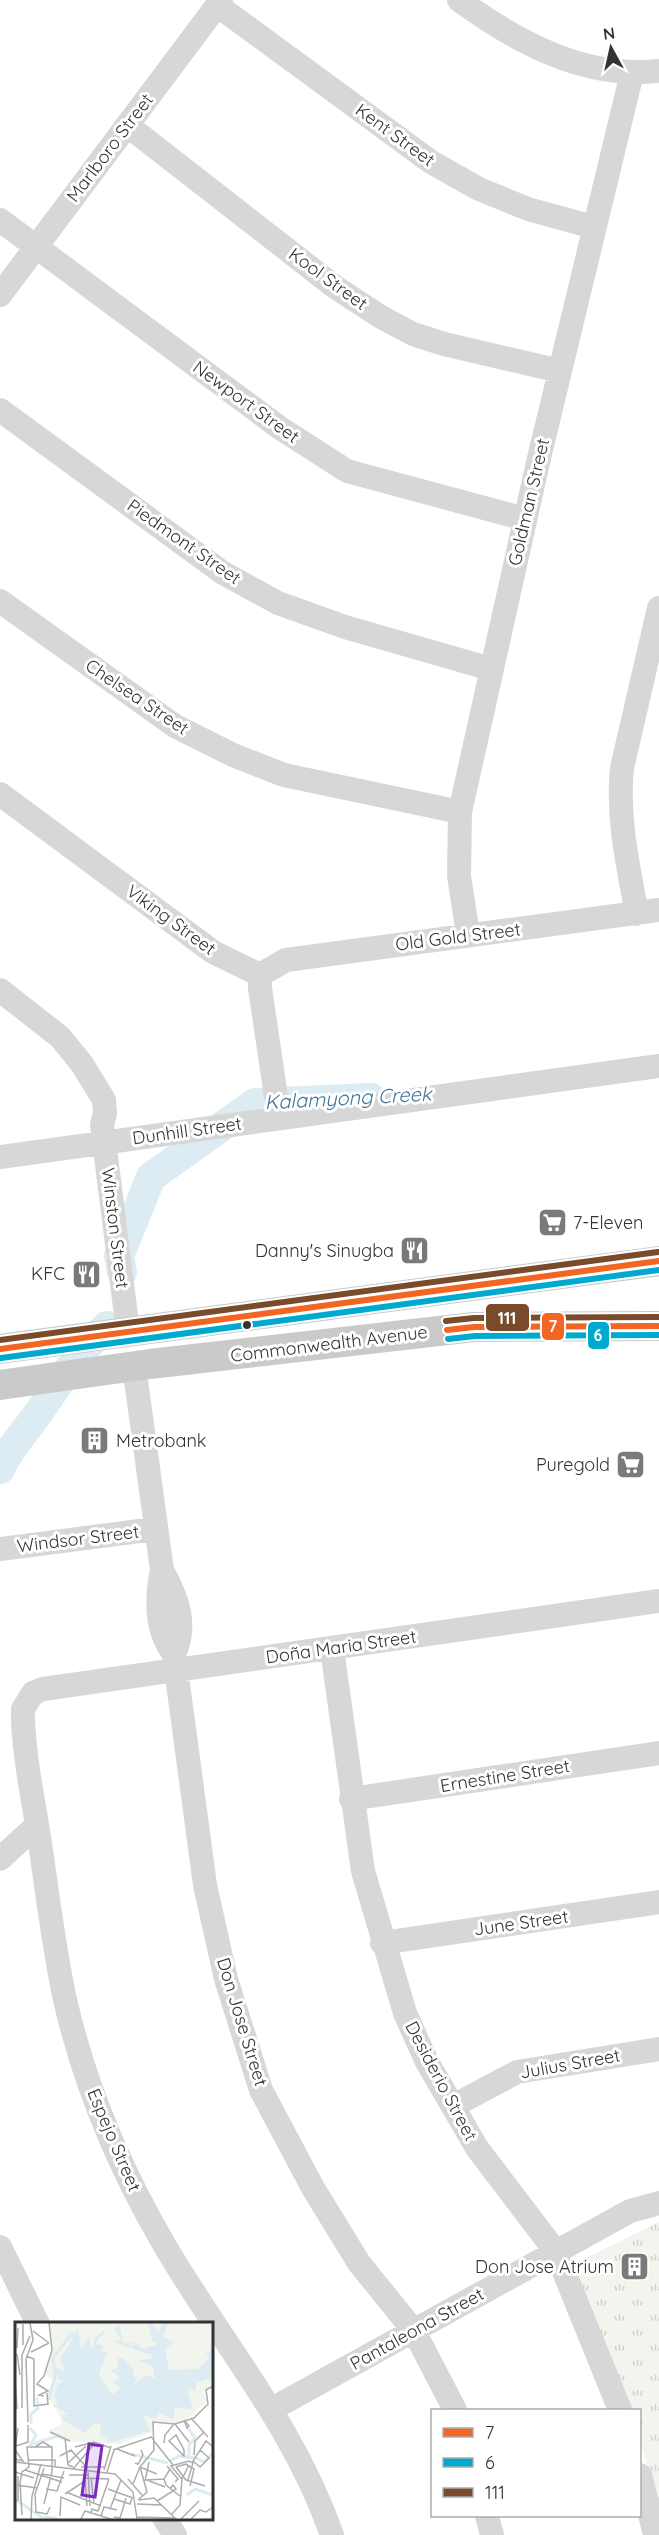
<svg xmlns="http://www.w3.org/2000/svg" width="659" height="2535" font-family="Quicksand,sans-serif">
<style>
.park{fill:url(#park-tufts)}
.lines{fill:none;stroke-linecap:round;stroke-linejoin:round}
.river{stroke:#ddebf3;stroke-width:30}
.minor{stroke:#d7d7d7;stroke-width:24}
.major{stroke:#cacaca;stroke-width:30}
.bus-1-casing{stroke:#fff;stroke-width:10}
.bus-2-casing{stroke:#fff;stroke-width:10}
.bus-3-casing{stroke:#fff;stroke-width:10}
.bus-1{stroke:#f26522;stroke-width:6}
.bus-2{stroke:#00a9ce;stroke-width:6}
.bus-3{stroke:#7a4b2a;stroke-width:6}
.bus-dot{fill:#333;stroke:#fff;stroke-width:2}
.labels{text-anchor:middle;stroke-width:6;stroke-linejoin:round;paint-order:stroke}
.street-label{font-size:18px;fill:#333;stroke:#fff}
.poi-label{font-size:18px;fill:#333;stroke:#fff;text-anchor:end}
.water-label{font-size:20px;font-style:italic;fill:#3f7597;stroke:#fff}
.inset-river{fill:none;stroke:#ddebf3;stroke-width:3}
.inset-road{fill:none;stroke:#adadad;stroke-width:1.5}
.view{fill:#7b2cbf;fill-opacity:0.15;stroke:#7b2cbf;stroke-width:3}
.inset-edge{fill:none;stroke:#333;stroke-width:3}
.line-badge{stroke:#fff;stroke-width:2}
.badge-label{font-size:16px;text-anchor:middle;font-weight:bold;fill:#fff}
</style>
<defs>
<pattern id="park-tufts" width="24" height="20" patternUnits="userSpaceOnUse" patternTransform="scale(1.5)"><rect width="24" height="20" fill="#f1f5ed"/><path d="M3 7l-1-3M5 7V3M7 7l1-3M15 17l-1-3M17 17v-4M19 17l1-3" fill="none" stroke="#cfd2cc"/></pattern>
</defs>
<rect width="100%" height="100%" fill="#fff"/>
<path class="park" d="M659 2222V2503L640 2440V2410H630L574 2264Z"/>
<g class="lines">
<path class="river" d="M122 1272 119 1256 151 1177 255 1103 371 1098
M0 1469C10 1447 25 1432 39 1412 60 1382 79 1351 107 1326"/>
<path class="minor" d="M459 0C518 43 585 79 659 71
M217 5 431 162 479 189 528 209 593 227
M127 125 335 287 381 317 413 334 444 344 560 371
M0 220 280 428 347 471 525 519
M0 295 221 0
M0 410 223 573 278 603 345 627 491 669
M0 601 175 726 233 755 284 775 460 812
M0 794 213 952 260 975V988L279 1117
M637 914C628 865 617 818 622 768L659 608
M468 934 459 876 460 812 539 458 632 73
M260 975 286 960 659 910
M0 990 60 1037 82 1064 104 1100 105 1113 102 1125 128 1331
M0 1157 659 1066
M134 1366 162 1570C177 1597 188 1625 174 1654
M0 1549 155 1529
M162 1570C156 1599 155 1630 174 1654L205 1885 226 1979 261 2090 313 2188 359 2263 414 2331 455 2410
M332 1649 363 1871 405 2013 427 2062 477 2148 556 2252 620 2410
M351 1799 659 1753
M0 1859 37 1825
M382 1943 659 1902
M453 2106 517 2072 659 2049
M0 2247 38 2324
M272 2409 630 2211 659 2203
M640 2475 655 2535
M487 2516 492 2535
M164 2518 175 2535
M332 2535C293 2424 223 2345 165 2246 121 2171 86 2089 66 2004 54 1951 48 1897 40 1843 34 1804 22 1747 23 1709L33 1693 43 1689 659 1601"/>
<path class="major" d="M0 1349 659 1261
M0 1385 150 1364 474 1327 659 1326"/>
<defs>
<path id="bus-1" d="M447 1330 474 1327 659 1326
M0 1349 659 1261"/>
<path id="bus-2" d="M448 1339 475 1336 659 1335
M1 1358 659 1270"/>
<path id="bus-3" d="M446 1321 474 1318 659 1317
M0 1340 658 1252"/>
</defs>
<use href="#bus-1" class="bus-1-casing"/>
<use href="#bus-2" class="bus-2-casing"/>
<use href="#bus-3" class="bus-3-casing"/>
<use href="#bus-1" class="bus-1"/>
<use href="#bus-2" class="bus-2"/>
<use href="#bus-3" class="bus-3"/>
</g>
<defs>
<symbol id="supermarket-square" viewBox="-11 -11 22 22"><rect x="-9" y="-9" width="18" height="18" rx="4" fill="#7a7a7a" stroke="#fff"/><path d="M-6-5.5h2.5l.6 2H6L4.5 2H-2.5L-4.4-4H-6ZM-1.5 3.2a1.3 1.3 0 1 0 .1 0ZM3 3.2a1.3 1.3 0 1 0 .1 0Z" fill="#fff"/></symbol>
<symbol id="restaurant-square" viewBox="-11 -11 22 22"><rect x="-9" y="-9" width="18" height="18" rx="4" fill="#7a7a7a" stroke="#fff"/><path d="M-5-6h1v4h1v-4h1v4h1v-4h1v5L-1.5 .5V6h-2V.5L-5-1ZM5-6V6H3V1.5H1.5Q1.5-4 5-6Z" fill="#fff"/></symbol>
<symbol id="building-square" viewBox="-11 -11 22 22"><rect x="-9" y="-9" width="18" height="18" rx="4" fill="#7a7a7a" stroke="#fff"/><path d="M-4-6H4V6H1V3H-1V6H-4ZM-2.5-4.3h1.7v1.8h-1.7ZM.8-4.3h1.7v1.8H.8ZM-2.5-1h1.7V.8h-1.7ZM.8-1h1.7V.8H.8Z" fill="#fff"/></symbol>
</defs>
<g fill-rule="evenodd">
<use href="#supermarket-square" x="536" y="1206" width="33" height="33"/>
<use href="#restaurant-square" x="398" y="1234" width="33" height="33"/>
<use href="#restaurant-square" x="70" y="1258" width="33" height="33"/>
<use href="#building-square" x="78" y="1424" width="33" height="33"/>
<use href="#supermarket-square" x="614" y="1448" width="33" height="33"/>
<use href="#building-square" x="618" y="2250" width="33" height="33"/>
</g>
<circle class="bus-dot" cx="247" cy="1325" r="5"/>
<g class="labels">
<g class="street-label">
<text transform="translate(395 135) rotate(36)" y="6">Kent Street</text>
<text transform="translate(110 148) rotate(-53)" y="6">Marlboro Street</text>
<text transform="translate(328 279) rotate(36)" y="6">Kool Street</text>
<text transform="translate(246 402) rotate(36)" y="6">Newport Street</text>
<text transform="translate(529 502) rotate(-77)" y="6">Goldman Street</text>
<text transform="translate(184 542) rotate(35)" y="6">Piedmont Street</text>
<text transform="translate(137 697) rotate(34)" y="6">Chelsea Street</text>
<text transform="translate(171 920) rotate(36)" y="6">Viking Street</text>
<text transform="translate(458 937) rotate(-7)" y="6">Old Gold Street</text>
<text transform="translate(187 1131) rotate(-8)" y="6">Dunhill Street</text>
<text transform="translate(115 1228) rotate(83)" y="6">Winston Street</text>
<text transform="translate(329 1344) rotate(-7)" y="6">Commonwealth Avenue</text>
<text transform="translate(78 1539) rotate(-7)" y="6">Windsor Street</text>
<text transform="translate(341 1647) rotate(-8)" y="6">Doña Maria Street</text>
<text transform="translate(505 1776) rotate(-9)" y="6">Ernestine Street</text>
<text transform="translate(521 1923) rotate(-8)" y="6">June Street</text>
<text transform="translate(242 2022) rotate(73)" y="6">Don Jose Street</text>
<text transform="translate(570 2064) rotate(-10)" y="6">Julius Street</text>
<text transform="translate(441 2081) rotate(62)" y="6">Desiderio Street</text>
<text transform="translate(114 2140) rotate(67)" y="6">Espejo Street</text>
<text transform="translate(417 2329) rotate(-29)" y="6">Pantaleona Street</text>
</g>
<g class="poi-label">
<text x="573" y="1229" text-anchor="start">7-Eleven</text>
<text x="394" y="1257">Danny's Sinugba</text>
<text x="65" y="1280">KFC</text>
<text x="116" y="1447" text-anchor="start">Metrobank</text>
<text x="610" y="1471">Puregold</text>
<text x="614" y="2273">Don Jose Atrium</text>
</g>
<g class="water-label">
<text transform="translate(348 1098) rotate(-3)" y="7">Kalamyong Creek</text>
</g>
</g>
<g transform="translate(15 2322)">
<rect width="198" height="198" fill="#fff"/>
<path d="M34 1H198V64L187 70 193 79 173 96 160 102 140 99 137 110 104 122 47 119 33 109 48 101 32 71 38 58 30 52 37 29Z" fill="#f1f5ed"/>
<path d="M104 1 108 21 114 20 118 25V19L127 27 143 22 137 19 133 2 126 1H137L144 11 147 1H153L148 14 158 21 150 28 154 48 182 47 195 36 191 31 198 28V56L182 60 180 69 172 65 178 87 160 86 158 97 144 91 140 97 128 93 135 109 93 121 91 118 95 116 85 113 86 102H79L70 111 49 99 47 93 53 92 39 84 43 79 39 76 42 63 49 59 43 57 40 45 50 50 45 36 58 17 52 9 60 11 63 6 66 26 75 14 76 26 83 22 89 24 86 30 93 29 84 52 97 73 106 66 98 61 104 55 96 48 103 46 102 37 108 36 119 48 118 54 122 56 119 63 131 53 140 57 138 45 123 38 137 37 136 33 99 20 106 18 99 7 100 3 103 7Z" fill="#ddebf3"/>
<path class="inset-river" d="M79 25 81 17 89 10M34 78 40 55 38 36 55 14M16 102V92L23 86 22 75M15 106 21 113 16 122M173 106 180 116 174 123V135M14 123 43 114M116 132 153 141M181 136 189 140 198 131M155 139 164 134 179 136M172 173 180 167 198 173M0 177 26 195 42 196"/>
<path class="inset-road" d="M8 2V23M18 9 34 21M2 26 3 6M16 30 34 21M2 32 5 53M11 34 19 37V84L33 82 32 71M0 58 2 87M29 74 24 73 33 69 22 62 29 54 37 28 34 1M7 86V33L15 14M176 96 193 115M13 100 11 37 18 18 15 1M160 102 174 120M171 106H172L174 104 169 98 172 106M35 110 55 119M50 116 53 143 58 145M139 119 158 143M149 121 150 113 159 102M1 124 13 120V103M20 125 28 120 36 125M60 125 79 120 96 126M0 126 3 106M102 127 120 134M0 128 8 139 0 137M98 128 136 115 139 118M185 128 194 136 185 145 178 139 191 119 198 125M179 133 180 119 189 110M45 134 56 128 73 147M169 135V128L161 113 154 119 169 134M13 138H40V145M0 140 100 152 118 170 122 197M53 141 71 124M120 141 123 142 128 133 126 128M152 144 163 157 160 160M66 145H90M125 145 142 152M161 145 171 158 190 164M161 145 171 142 179 147 175 164M29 146 20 172 21 190 32 192 35 185M58 147 80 121M155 147 149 157 151 163 165 174M10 148 47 160M89 148 96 124M0 150 19 156M73 150 75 184M92 150 99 128M27 152 49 156M54 153H73M3 154V179M76 156 79 182M113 157 127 173M167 157 156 144 174 139 178 141 173 158M131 158 149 157M132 158 150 165M130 159 134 140M118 162 125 145M2 163 22 166M31 167 42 169 49 149M93 167 118 176M51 170 86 184M50 172 70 159M99 177 115 182 117 176M123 178 132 170 125 145 139 128 138 100 160 102 179 96 193 82 191 68 198 64M124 178 139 176 161 197M142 179 161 167 158 163 155 167M122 182 146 183M72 184 70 156 94 157M95 187 106 158M76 191 77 187 83 189 94 157M7 193 5 161 7 150 14 145 12 125H37V150L29 182M156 193 165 183 167 157 174 143M45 194 46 175 65 183M86 194 89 185 102 188M99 195 105 196 111 176M122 195 159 196M16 197 17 174 26 142M66 197 70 189 96 197M166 197 184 179M176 197 185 188 191 190 198 185"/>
<path class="view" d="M74 122 87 124 80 175 67 173Z"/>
<rect width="198" height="198" class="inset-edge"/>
</g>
<g class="line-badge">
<rect x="485" y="1303" width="45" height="29" rx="6" fill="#7a4b2a"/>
<rect x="541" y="1312" width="24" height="29" rx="6" fill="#f26522"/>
<rect x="587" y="1321" width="23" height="29" rx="6" fill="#00a9ce"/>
</g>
<g class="badge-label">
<text x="507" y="1324">111</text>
<text x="553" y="1332">7</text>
<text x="598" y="1341">6</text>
</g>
<rect x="431" y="2409" width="210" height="108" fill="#ffffff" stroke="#adadad" stroke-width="1.5"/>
<rect x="443" y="2428" width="30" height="9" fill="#f26522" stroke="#adadad" stroke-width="1.5"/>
<text x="485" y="2439" font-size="18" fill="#333333">7</text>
<rect x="443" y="2458" width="30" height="9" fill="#00a9ce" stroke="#adadad" stroke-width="1.5"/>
<text x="485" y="2469" font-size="18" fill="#333333">6</text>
<rect x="443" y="2488" width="30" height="9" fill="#7a4b2a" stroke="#adadad" stroke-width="1.5"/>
<text x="485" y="2499" font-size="18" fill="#333333">111</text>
<g transform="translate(611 48) rotate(352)" stroke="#ffffff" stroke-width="4.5" paint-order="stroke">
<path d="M0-4.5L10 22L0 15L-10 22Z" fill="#333333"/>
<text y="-9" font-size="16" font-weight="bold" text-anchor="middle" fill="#333333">N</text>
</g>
</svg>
